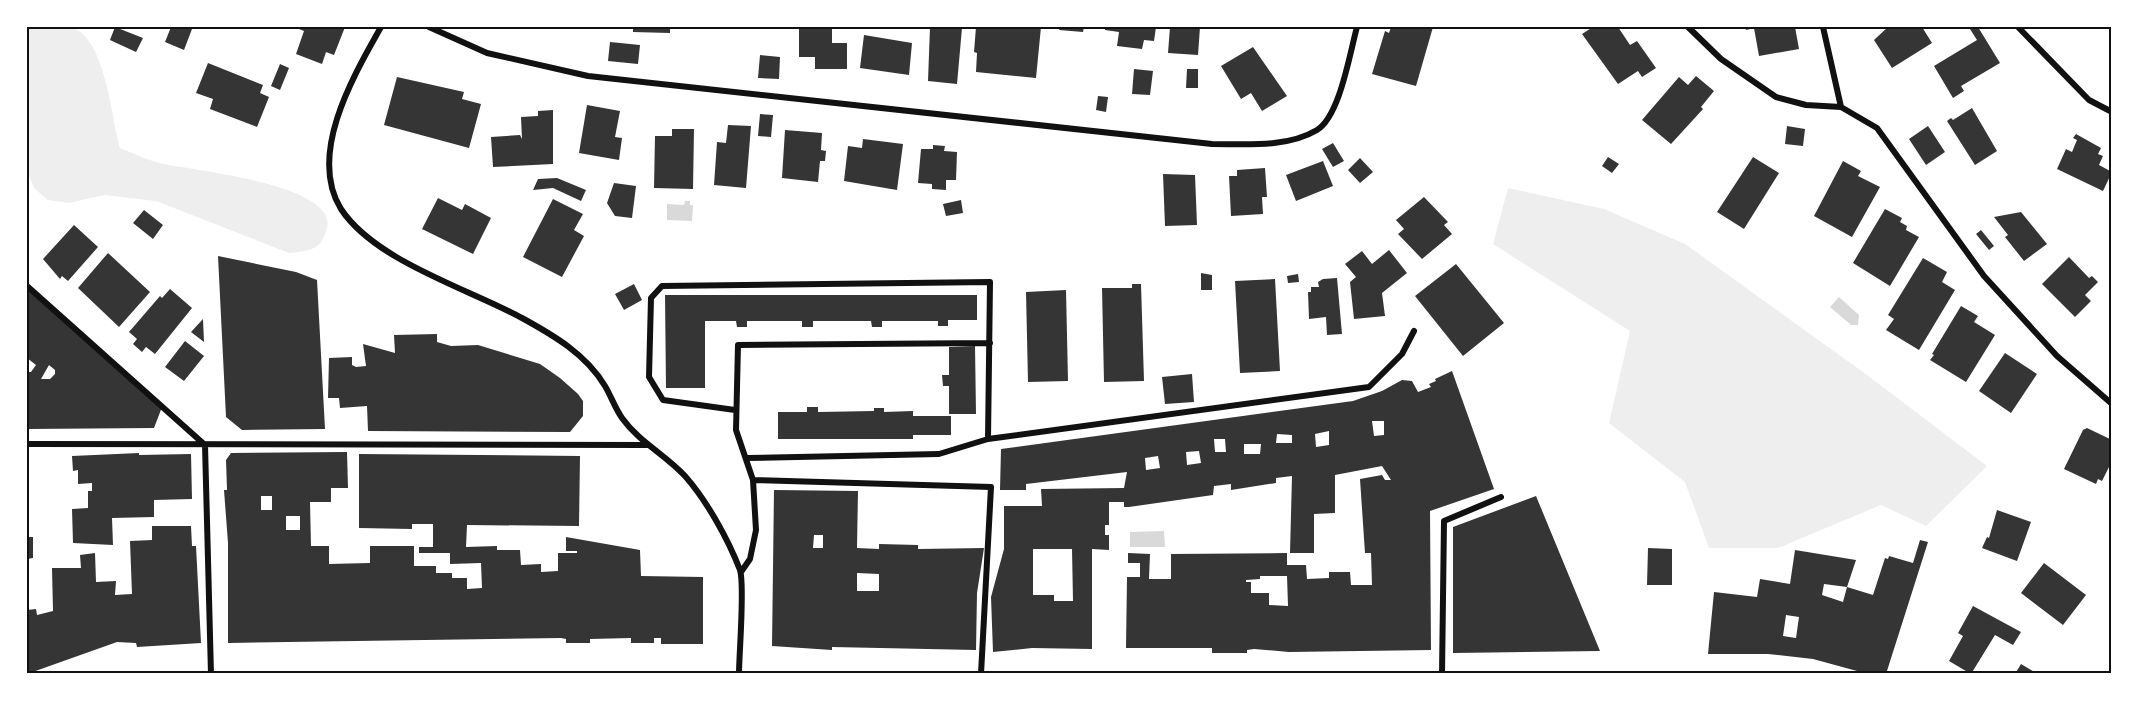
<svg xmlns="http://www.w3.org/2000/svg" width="2139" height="701" font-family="'Work Sans',sans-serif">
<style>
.green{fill:#eee}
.water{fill:#d9d9d9}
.building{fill:#353535;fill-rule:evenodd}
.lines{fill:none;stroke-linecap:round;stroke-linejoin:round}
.minor{stroke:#111;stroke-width:6}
.neatline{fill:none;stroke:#111;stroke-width:2}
</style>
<rect width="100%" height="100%" fill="#fff"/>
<path class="green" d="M27 27C40 27 57 24 70 27 106 36 111 118 120 148 135 154 149 161 164 164 199 171 306 182 325 214 330 223 327 232 322 240 317 251 300 252 289 253L156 201 104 195 69 203 48 200 34 188 27 170Z
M1508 188 1604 209 1685 244 1863 372 1987 466 1926 526 1881 505 1778 548H1709L1685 482 1609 423 1630 331 1493 244Z"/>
<path class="water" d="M685 201H690V205H693L692 221 667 220V204L684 205Z
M1839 297 1859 315 1858 325H1851L1830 307Z
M1164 531 1165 547H1130V532Z"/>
<path class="building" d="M115 27 143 38 136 52 110 40Z
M171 27 192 29 184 50 165 42Z
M294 27H345L334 55 326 52 322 64 296 54 304 31Z
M633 27H670V33L633 32Z
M799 27H832V43H847V69H815V57H799Z
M930 27 962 28 957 84 928 81Z
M976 27H1041L1036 78 976 72 977 53 974 52Z
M1060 27H1084L1083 32 1059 30Z
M1105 27H1156L1154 41 1144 40 1142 49 1117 46 1119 32 1105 30Z
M1170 27H1200L1198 55 1168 53Z
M1391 27H1433L1416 86 1372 74 1385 31 1389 33Z
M1593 27H1618L1630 45 1637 41 1656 68 1642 77 1638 71 1618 84 1582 34Z
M1745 27H1795L1799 49 1759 56 1754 28 1746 30Z
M1888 27H1922L1932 43 1892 68 1874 40Z
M1974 27H1978L2000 63 1961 86 1964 91 1953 98 1934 66 1977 40 1970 29Z
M864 35 912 43 909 75 860 68Z
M610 42 640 45 638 64 608 61Z
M1253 47 1287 96 1262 111 1251 93 1241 99 1221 66Z
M760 55 780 57 779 79 758 78Z
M208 63 263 85 260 93 269 97 257 127 210 109 213 99 196 93Z
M280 64 289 68 280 90 271 86Z
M1134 69 1153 71 1150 95 1132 94Z
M1187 69H1198V88H1186Z
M1696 76 1714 91 1701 107 1703 109 1671 144 1642 120 1679 77 1688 85Z
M397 77 464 92 462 99 481 104 469 148 384 125Z
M1098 96 1108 97 1106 112 1096 110Z
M587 105 620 111 615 137 622 138 619 160 579 153Z
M1972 108 1997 151 1975 165 1947 121 1951 118 1953 120Z
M553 110V164L493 167 491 137 520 135 522 139 521 117 538 116V111Z
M760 114 773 115 771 137 758 136Z
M728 125 751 126 746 188 714 185 717 142 726 143Z
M1787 126 1805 129 1803 146 1785 144Z
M1928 126 1945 152 1926 165 1909 139Z
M672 129H694L693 189 654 188 655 136H672Z
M785 130 822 133 821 150 826 151 825 161H820L818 182 782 178Z
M2076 134 2101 148 2098 154 2103 156 2099 165 2112 172 2103 191 2057 169 2066 149 2072 152 2077 140 2073 138Z
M863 139 903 144 897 190 844 181 848 146 862 148Z
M1333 143 1344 161 1333 167 1322 149Z
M933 145 945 146 944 151 957 152 956 180H946V190L932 189V184L918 183 921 149H933Z
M1608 157 1619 164 1612 173 1602 166Z
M1753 157 1779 173 1744 229 1717 212Z
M1360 158 1373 172 1360 183 1348 170Z
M1323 161 1333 186 1296 201 1286 175Z
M1843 161 1861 171 1858 176 1880 187 1852 237 1814 216Z
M1265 168 1267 197H1262L1263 214 1231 216 1229 176H1237V170Z
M1163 174 1195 175 1197 225 1165 226Z
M557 178 586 190 581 201 553 188 533 190 538 179Z
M614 183 636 186 632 218 615 216 607 203Z
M1424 197 1448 222 1444 225 1452 234 1422 259 1398 234 1404 229 1396 220Z
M438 198 462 210 465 204 491 218 473 254 422 229Z
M553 199 583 214 574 230 584 236 562 277 523 257Z
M961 200 963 213 946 216 943 204Z
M1885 209 1902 218 1900 222 1907 226 1906 230 1919 237 1890 286 1853 263Z
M144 210 163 225 153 239 133 223Z
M2021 212 2047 244 2024 261 2005 237 2008 235 1994 217Z
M74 225 98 247 68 281 62 276 60 279 43 259Z
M1981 230 1994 246 1989 250 1976 234Z
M1389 250 1407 273 1382 293 1385 316 1354 319 1350 282 1356 277 1345 264 1362 251 1372 264Z
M108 253 150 292 119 327 78 288Z
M218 256 296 272 317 280 325 429 242 430 226 417Z
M2069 257 2089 278 2092 276 2098 282 2085 295 2091 301 2075 317 2042 284Z
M1923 258 1947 272 1942 282 1955 290 1919 350 1886 330 1894 319 1888 315Z
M1456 264 1504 323 1463 356 1415 296Z
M1201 273 1212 275V290H1201Z
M1298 274 1299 282 1288 283 1287 276Z
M1337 278 1342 334 1327 335 1326 317 1309 319 1308 292H1311V287H1319L1318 282 1323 279Z
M1275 279 1280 371 1240 373 1235 281Z
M634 284 642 300 624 310 615 294Z
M1132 284H1141L1144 381 1104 382 1102 288H1132Z
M27 289 162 407 154 428 27 429V372H31L36 365 27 358ZM49 365 55 370V374L50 379H41Z
M170 289 192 308 155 354 146 347 142 352 133 344 137 339 129 332 160 296 162 298Z
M1066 290 1068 381 1028 382 1026 292Z
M665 295H977V320H948V326H938V321H882V327H872L871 321H813V327H802V321H747V327H737L736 321H705V388H666Z
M1961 306 1978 316 1974 322 1995 335 1966 382 1930 360 1934 355 1932 354Z
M203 319 204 342 191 332Z
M437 334V342L451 346 478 345 540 364 560 378 578 394 583 401V416L570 432 368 431 367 406 340 408 339 398H328L329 358 352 357V365L356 367 366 366 363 344 395 353 394 335Z
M185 341 204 356 184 381 165 367Z
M975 346 976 414H949V386H943L942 375H949V347Z
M2005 353 2037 374 2011 413 1979 391Z
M1452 371 1494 489 1430 511 1431 650 1289 652 1254 649 1247 650V653H1212V648H1126L1127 577H1140V563H1128V553L1150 554 1149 579H1171V554L1287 553V565H1306L1307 579 1329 578V572H1350L1351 585H1372L1371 553H1365L1360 479 1382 475 1385 480H1391L1382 466 1335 475V513L1314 514V553H1290L1292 476 1276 478V483L1231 490V484L1214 486 1213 495 1129 507H1124V502H1109V525H1105V535H1109V550L1092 549V649L1032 648 993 652 991 597 1004 549V506H1042L1041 489 1124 488 1127 472 1026 484V490H1000L1001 449 1353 401 1382 391 1402 380 1412 381 1418 392 1431 387 1429 384 1436 381 1435 379ZM1372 421H1384V435L1374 436ZM1329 431V445L1316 447 1315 434ZM1277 434 1292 435V443H1276ZM1214 439H1225L1226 452H1215ZM1244 444H1261L1260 454H1244ZM1199 451 1201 463 1187 465 1186 452ZM1158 456 1160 468 1146 470 1145 458ZM1033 549H1072L1073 601H1054V595H1033ZM1260 576H1287L1288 606 1269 605V593H1251V582H1246V580L1260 579Z
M1192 374 1194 402 1165 404 1162 377Z
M807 407H818V412L874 411V408H884V412L913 411V416H951V435H913V439H778V412H807Z
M2087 428 2112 440V461L2102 481 2098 479 2096 484 2064 469 2083 430Z
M347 452 348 488H331V502H310L311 546H329V564L370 563V546H414V566H436V573H452V578H467V589L482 588 481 563 450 564V553H419V547H433V524H412V529L359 528V454L580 456 579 526 467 525 466 547 497 546V550H520L521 565 541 564V572L558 571V553H577V551H566V537L640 550 641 576 703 577V644H661V638H654V643H631V638L590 639V643H566V639L561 638 228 643V543L224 490H227L226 460 231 453ZM261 496H272V510H261ZM286 516H300V530H286Z
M139 453V455L191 454 192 499 154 500V517L112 518 113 545 73 543 72 509 88 508V491H92V483L78 484V470L73 471 72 456Z
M774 490 858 491 857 548 879 549V544L918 545V549L984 548 977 593 976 650 832 647V650L772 646ZM814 535H823V548H813ZM857 573 879 574V591H857Z
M1536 496 1600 651 1453 653V527Z
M1997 510 2031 522 2017 561 1982 548 1987 537 1989 538Z
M152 526H191L192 546H196L201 643 137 647 136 643 117 642 27 674V610L36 609 37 615 53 611 52 568H81L80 555 95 553 96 582 116 581 115 595 132 594 130 541 152 540Z
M27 537H33V558L27 559Z
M1920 540 1928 542 1886 674H1868L1813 659 1768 654H1708L1714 592 1757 597 1760 579 1790 584 1795 550 1856 560 1847 587 1873 595 1885 558 1888 559 1889 556 1913 563ZM1824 584 1847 587 1843 602 1822 595ZM1786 615 1799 617 1796 638 1783 636Z
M1648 548 1672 549V585H1647Z
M2044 563 2086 595 2063 625 2021 593Z
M1973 606 2021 632 2013 645 1995 635 1971 674 1949 661 1963 636 1958 633Z
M2021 664 2038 674H2015Z"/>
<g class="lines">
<path class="minor" d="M381 27C354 75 307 154 341 209 375 261 469 289 522 318 553 335 586 354 605 386 611 396 615 408 622 418 639 442 666 455 685 476 707 501 728 539 740 570 745 585 739 654 739 674
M429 27 487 53 588 76 1212 144C1246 144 1287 148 1317 130 1340 116 1350 52 1357 27
M1688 27 1721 59 1776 97 1806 105 1841 107 1877 128 1984 276 2057 356 2112 404
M1823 27 1841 107
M2018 27 2089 100 2112 112
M27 286 205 445 211 674
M735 410 663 400 649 377 651 298 662 286 990 282 988 439
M27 444 648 445
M746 458 939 454 988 439 1369 387 1402 354 1414 331
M753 480 991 487 981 674
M741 572 750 559 756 530 753 480 736 430 738 345 990 343
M1442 674 1444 521 1501 497"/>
</g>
<rect width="2139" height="701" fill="none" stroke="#ffffff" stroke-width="57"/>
<rect x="28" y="28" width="2082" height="644" class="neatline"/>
</svg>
